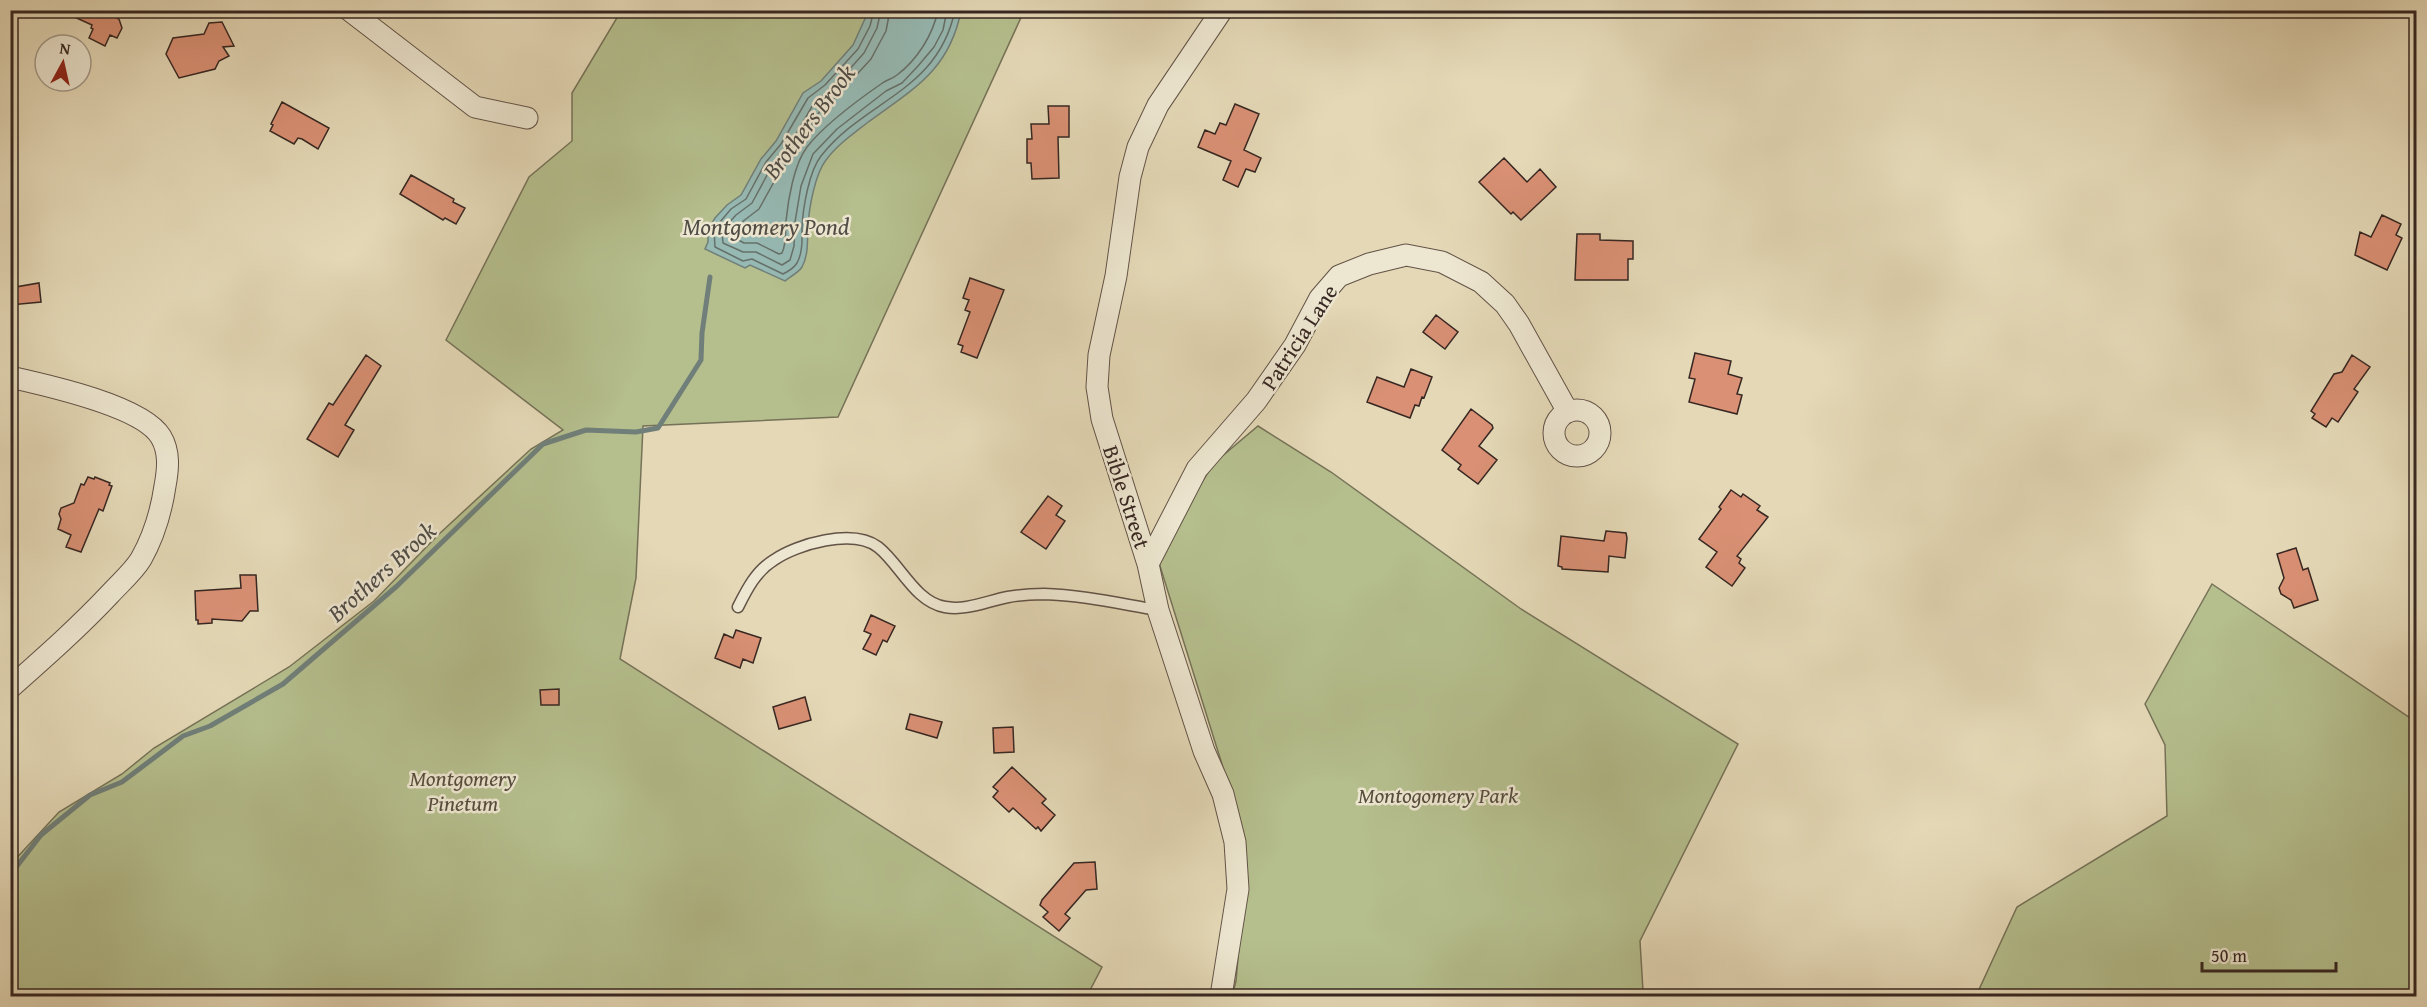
<svg xmlns="http://www.w3.org/2000/svg" width="2427" height="1007" font-family="'Gentium Book Plus',serif">
<style>
.green{fill:#b5be8d;stroke:#767258;stroke-width:1.5}
.water{fill:#96b9b3;stroke:#707f79;stroke-width:1.5}
.lines{fill:none;stroke-linecap:round;stroke-linejoin:round}
.shore{stroke:#66706a;stroke-width:1.5}
.stream{stroke:#707f79;stroke-width:5}
.building{fill:#d99074;stroke:#372722;stroke-width:1.5}
.service-casing{stroke:#625347;stroke-width:13}
.minor-casing{stroke:#625347;stroke-width:23}
.service{stroke:#ede6d0;stroke-width:10}
.minor{stroke:#ede6d0;stroke-width:21}
.labels{text-anchor:middle;stroke-width:5;stroke-linejoin:round;paint-order:stroke}
.street-label{font-size:22px;fill:#372722;stroke:#ede6d0}
.park-label{font-size:22px;font-style:italic;fill:#564d3d;stroke:#ede6d0}
.water-label{font-size:24px;font-style:italic;fill:#4f4c46;stroke:#ede6d0}
</style>
<rect width="100%" height="100%" fill="#e4d8b6"/>
<filter id="stains"><feTurbulence type="fractalNoise" baseFrequency=".00333" numOctaves="4"/><feColorMatrix values="0 0 0 0 .2 0 0 0 0 .09 0 0 0 0 .02 0 0 0 .5 -.17"/></filter>
<radialGradient id="worn" r=".72"><stop offset=".6" stop-color="#630" stop-opacity="0"/><stop offset="1" stop-color="#630" stop-opacity=".3"/></radialGradient>
<path class="green" d="M621 11H1024L838 417 643 426 636 578 620 659 1102 967 1087 996H11L10 865 59 812 122 774 154 748 289 667 374 601 438 535 531 449 563 430 446 340 529 177 572 141V93Z
M1258 426 1331 472 1521 609 1738 744 1640 941 1643 991 1653 996H1232L1236 981 1244 886 1236 809 1154 547 1186 507 1214 463Z
M2212 584 2416 722V996H1976L2017 907 2167 816 2165 745 2145 704Z"/>
<path class="water" d="M869 10 961 11C949 71 913 89 867 123 853 134 837 145 826 160 815 174 809 208 808 226 807 239 809 254 802 267 799 272 790 277 785 281L750 265 745 268 705 249 708 242V230L715 218 727 205 741 195 761 159 776 141 803 93 821 81 853 45Z"/>
<g class="lines">
<path class="shore" d="M874 10 870 26 858 49 825 85 808 98 781 144 766 162 746 199 731 209 720 222 714 231 715 247 743 261 752 259 783 274C787 272 794 268 797 263 803 252 802 238 802 227 803 208 809 171 821 156 866 99 938 92 955 10
M881 10 877 28 864 53 830 91 814 103 788 148 772 166 752 203 736 215 726 226 722 233 723 243 743 252H756L782 265 790 260 794 246 795 222 801 186 813 154 837 129 886 91 902 83 918 66 934 47 943 30 947 10
M890 10 886 31 871 59 836 97 821 109 796 152 780 171 759 209 742 222 732 233 733 237 744 243H757L779 254 782 253C787 242 785 232 786 221 788 200 794 164 807 147 824 125 858 100 881 84 886 80 892 79 897 75 917 60 933 35 938 10"/>
<path class="stream" d="M10 875 41 835 90 795 122 782 183 736 210 726 283 684 397 586 543 444 586 430 636 432 658 428 701 360 702 333 710 277"/>
</g>
<path class="building" d="M59 10H100L119 19 122 28 117 38 110 35 105 46 89 38 93 29 91 28 92 25Z
M222 22 234 46 223 47 229 56 219 61 215 69 179 78 166 54 173 38 204 34 209 23Z
M282 102 329 128 318 149 302 139 298 138 294 144 270 131 273 125 271 124Z
M1235 104 1259 114 1244 150 1261 158 1255 172 1246 169 1238 187 1223 180 1231 161 1198 147 1205 130 1215 134 1220 123 1226 125Z
M1048 106H1069V137H1058L1059 178 1032 179 1031 163H1027V139H1032L1031 124H1049Z
M1504 158 1527 182 1540 169 1556 187 1521 220 1513 212 1511 214 1479 182Z
M411 175 454 199 453 202 465 208 456 224 445 218 443 220 400 194Z
M2382 215 2401 224 2396 235 2402 238 2387 270 2355 255 2360 232 2371 237Z
M1577 234H1600V240L1633 241V259H1628V280H1575Z
M970 278 1004 290 977 358 961 352 963 346 958 344 970 312 965 310 969 300 963 298Z
M39 283 41 302 10 305V288Z
M1436 315 1458 332 1445 349 1423 332Z
M1695 353 1731 361 1728 374 1742 378 1737 394 1742 395 1737 414 1689 402 1695 379 1689 378Z
M366 355 381 366 345 425 354 430 338 457 307 439 329 403 333 405Z
M2352 355 2370 367 2354 389 2358 392 2338 422 2332 418 2326 427 2312 418 2315 414 2311 411 2334 374 2342 372Z
M1411 369 1432 377 1424 398 1422 397 1419 406 1415 405 1410 418 1367 402 1377 377 1404 387Z
M1471 409 1492 425 1493 428 1479 446 1497 460 1478 484 1458 469 1461 465 1442 450Z
M88 477 94 479 95 477 110 483 109 485 112 486 103 511 99 509 81 552 66 547 71 535 58 529 61 519 59 514 61 508 74 503 81 484 84 485Z
M1731 490 1741 497 1743 494 1760 506 1757 510 1768 517 1737 556 1741 559 1739 563 1745 568 1732 586 1706 567 1717 552 1699 539 1721 509 1719 507Z
M1048 496 1062 506 1056 515 1065 521 1046 549 1021 532Z
M1606 531 1626 533 1627 538 1625 558 1609 556 1608 572 1562 569V567L1558 566 1561 536 1604 541Z
M2296 548 2303 570 2308 568 2318 600 2294 608 2291 600 2281 594 2279 588 2284 578 2277 554Z
M240 575H256L258 611H250L242 621 212 619V623L198 624V620H196L195 591 241 588Z
M871 615 895 626 887 642 883 640 876 655 863 649 871 634 864 631Z
M736 630 761 638 753 663 743 659 740 668 715 658 724 634 733 638Z
M559 689V705H541L540 690Z
M805 697 811 720 779 729 773 707Z
M910 714 942 722 937 738 906 729Z
M1013 727 1014 752 994 753 993 728Z
M1012 767 1046 799 1042 803 1055 815 1041 831 1038 827 1036 829 1013 808 1009 812 993 797 998 791 993 787Z
M1095 862 1097 889 1086 890 1065 914 1070 918 1059 931 1043 917 1048 912 1040 905 1042 900 1074 863Z"/>
<g class="lines">
<defs>
<path id="service" d="M738 607C747 589 756 571 774 560 797 544 853 528 878 547 900 564 915 602 945 607 966 611 987 601 1008 597 1019 595 1033 594 1044 594 1082 595 1121 604 1158 610"/>
<path id="minor" d="M349 10 475 107 527 118
M10 377C46 385 143 406 161 437 170 452 168 470 165 486 161 513 154 536 141 559 133 572 120 583 110 594 79 627 45 657 10 688
M1554 433a23 23 0 1 1 46 0a23 23 0 1 1-46 0Z
M1148 564 1197 469 1256 401 1295 345 1320 298 1339 276 1369 264 1406 255 1442 262 1481 282 1505 304 1519 324 1568 412
M1221 996 1238 889 1235 842 1223 794 1204 751 1158 610 1148 564 1102 419 1097 387 1099 355 1116 276 1130 177 1138 147 1158 105 1222 10"/>
</defs>
<use href="#service" class="service-casing"/>
<use href="#minor" class="minor-casing"/>
<use href="#service" class="service"/>
<use href="#minor" class="minor"/>
</g>
<g class="labels">
<g class="street-label">
<text transform="translate(1299 337) rotate(-57)" y="8">Patricia Lane</text>
<text transform="translate(1127 497) rotate(72)" y="8">Bible Street</text>
</g>
<g class="park-label">
<text x="463" y="786">Montgomery<tspan x="463" dy="25">Pinetum</tspan></text>
<text x="1438" y="803">Montogomery Park</text>
</g>
<g class="water-label">
<text transform="translate(809 122) rotate(-53)" y="8">Brothers Brook</text>
<text x="766" y="235">Montgomery Pond</text>
<text transform="translate(382 572) rotate(-42)" y="8">Brothers Brook</text>
</g>
</g>
<rect width="2427" height="1007" fill="none" stroke="#e4d8b6" stroke-width="36"/>
<rect x="12" y="12" width="2403" height="983" fill="none" stroke="#372722" stroke-width="3"/>
<rect x="18" y="18" width="2391" height="971" fill="none" stroke="#372722" stroke-width="1.5"/>
<g transform="translate(63 63) rotate(8)"><circle r="28" fill="#ede6d0" stroke="#a49a8a" stroke-width="1.5"/>
<path d="M0-4.5L10 22L0 15L-10 22Z" fill="#8f2418"/>
<text y="-9" font-size="16" font-weight="bold" text-anchor="middle" fill="#372722">N</text>
</g>
<path d="M2202 962v9h134v-9" fill="none" stroke="#372722" stroke-width="3"/>
<text x="2211" y="962" font-size="18" fill="#372722" stroke="#ede6d0" stroke-width="4.5" paint-order="stroke">50 m</text>
<rect width="100%" height="100%" filter="url(#stains)"/>
<rect width="100%" height="100%" fill="url(#worn)"/>
</svg>
